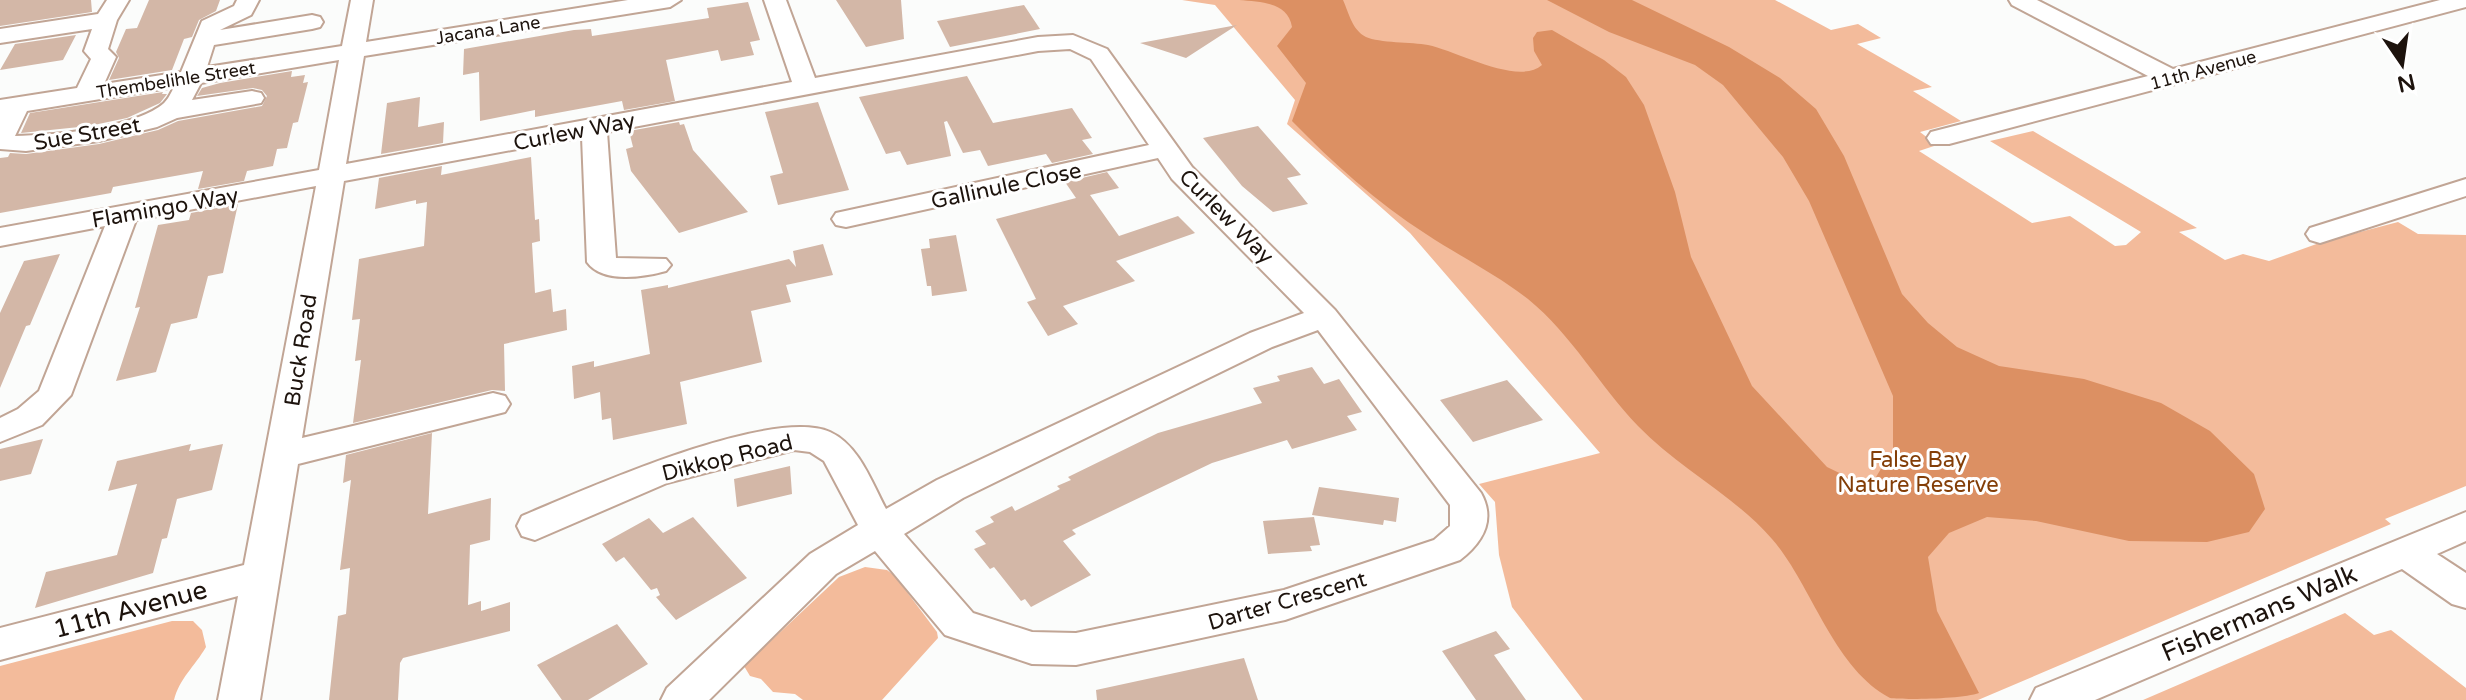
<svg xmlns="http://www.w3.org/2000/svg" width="2466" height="700" font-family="'Varela Round',sans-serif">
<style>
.green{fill:#f3bb9b}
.water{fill:#dc9063}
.building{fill:#d3b7a7}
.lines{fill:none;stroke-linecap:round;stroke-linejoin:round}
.minor-casing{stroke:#c1a595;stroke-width:4}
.minor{fill:#fff;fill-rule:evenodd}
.labels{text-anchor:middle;stroke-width:6;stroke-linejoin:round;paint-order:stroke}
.far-street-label{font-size:18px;fill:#1d130d;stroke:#fff}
.street-label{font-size:22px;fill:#1d130d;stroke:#fff}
.park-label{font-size:22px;fill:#833e07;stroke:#fff}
.near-street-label{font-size:26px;fill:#1d130d;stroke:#fff}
</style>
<rect width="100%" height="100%" fill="#fbfcfb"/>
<path class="green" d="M1182 0H1775L1831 30 1858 24 1881 38 1857 44 1932 87 1913 91 1961 121 1920 132 1937 145 1919 151 2032 223 2070 216 2115 246 2126 245 2141 232 1990 141 2033 131 2197 228 2179 232 2225 260 2243 254 2269 261 2322 242 2398 222 2418 234 2466 235V486L2385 519 2391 524 1978 700H1583L1512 607 1499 555 1495 502 1479 484 1600 453 1410 233 1287 124 1295 100 1215 5Z
M865 567 887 570 895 576 937 632 938 638 882 700H803L795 694 773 692 761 679 750 676 744 666 839 577Z
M2345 613 2374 635 2391 630 2466 688V700H2143Z
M172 621H193L202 630 206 647C195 666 179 679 174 700H0V666Z"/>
<path class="water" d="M1239 0H1343C1349 13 1352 30 1366 37 1379 43 1412 42 1428 45 1457 51 1518 86 1542 65L1534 51 1533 38 1537 32 1552 30 1604 60 1626 77 1644 105 1675 192 1691 257 1752 386 1827 467 1856 481 1876 477 1893 449V396L1809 201 1783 157 1723 85 1695 65 1609 32 1547 0H1632L1729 47 1780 78 1816 109 1844 156 1902 294 1928 323 1957 347 1999 366 2084 379 2161 403 2210 431 2254 474 2265 509 2249 532 2207 542 2129 541 2036 521 1987 517 1949 533 1928 557 1937 611 1979 693C1963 699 1904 700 1890 698 1833 668 1812 585 1772 539 1734 495 1678 468 1638 426 1599 385 1572 335 1528 299 1496 274 1459 256 1426 234 1376 202 1333 163 1292 121L1306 83 1277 46 1292 27C1288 2 1261 2 1239 0Z"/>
<path class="building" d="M0 0H91L92 12 0 26Z
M149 0H220L216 11 199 20 192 37 184 39 172 70 109 80 119 58 116 52 126 29 137 28Z
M836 0H901L904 39 866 47Z
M748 2 760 40 750 42 754 55 721 61 718 50 666 60 675 101 624 110 622 101 535 117V110L480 121 479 72 463 75 464 49 574 30 591 29 592 36 709 18 707 8Z
M1024 5 1040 29 950 47 937 21Z
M1237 25 1186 58 1140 43Z
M76 35 63 60 0 70 15 44Z
M292 71 291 77 305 75 303 83 308 82 298 122 293 123 287 148 277 149 273 166 247 171 244 181 198 189 203 171 113 187 111 193 0 213V158L8 157 10 153 26 154 99 144 158 130 178 121 262 106 267 96 262 90 253 88 197 96 202 88 220 83Z
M967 76 993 123 1072 108 1092 138 1082 140 1093 154 1052 163 1046 154 988 166 980 150 963 153 947 121 944 122 951 156 907 165 900 151 886 154 859 97Z
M163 92 162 94H167L160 103 127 118 89 126 21 133 30 113Z
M420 97 418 127 444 122 443 143 381 154 387 103Z
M818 102 849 190 778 205 770 176 783 173 765 112Z
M679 122 680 125 684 124 693 150 748 212 679 233 631 171 626 149 633 147 629 131Z
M1258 126 1301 175 1287 178 1308 204 1273 212 1242 186 1203 138Z
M531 157 535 220 539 219 540 241 532 243 535 293 551 289 553 312 566 309 567 330 504 344 505 391 492 390 353 423 361 360 355 361 360 319 352 320 359 259 424 246 427 202 416 204V200L375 209 379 178 442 166 441 175Z
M1107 172 1119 188 1090 195 1119 236 1178 216 1195 233 1116 261 1135 281 1063 306 1078 324 1048 336 1027 302 1036 299 996 219 1076 198 1065 182Z
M238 204 223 273 208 276 197 318 171 324 156 372 116 381 140 307 135 308 158 225 189 220 191 213Z
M956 235 967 291 932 296 931 286H927L921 249 930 248 929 239Z
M823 244 833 275 786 285 791 302 751 311 762 362 680 382 687 424 613 440 611 418 602 420 600 392 574 399 572 366 594 361V367L650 354 641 290 668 285V288L789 259 796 267 793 251Z
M60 254 30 325 26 326 0 388V313L24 261Z
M1312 367 1324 384 1339 379 1362 412 1347 416 1357 430 1292 449 1287 440 1212 463 1072 530 1076 534 1063 541 1091 575 1031 607 1025 599 1021 601 994 567 990 569 974 549 986 544 975 531 994 522 990 517 1012 506 1015 511 1060 489 1057 486 1071 480 1068 477 1158 433 1262 403 1253 388 1280 381 1277 376Z
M1507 380 1543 420 1473 442 1440 400Z
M432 433 428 514 491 498 490 540 470 545 468 605 481 601V611L510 602V631L403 658 400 663 398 700H329L338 616 346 614 350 568 340 570 351 480 343 483 346 455Z
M43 439 31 474 0 481V449Z
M191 444 189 451 223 444 212 490 177 499 167 538 162 539 153 573 35 608 46 572 117 555 137 484 108 491 117 461Z
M790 466 792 494 737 507 734 479Z
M1319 487 1399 498 1396 522 1384 520 1383 525 1312 515Z
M693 517 747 578 676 620 656 597 660 595 657 588 651 590 624 557 616 562 602 544 649 518 663 533Z
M1314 517 1320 545 1310 546 1312 551 1268 554 1263 521Z
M617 624 648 664 588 700H562L537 665Z
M1496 631 1510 649 1494 655 1526 700H1476L1442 651Z
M1244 658 1258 700H1097L1096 690Z"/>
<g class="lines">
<defs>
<path id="minor" d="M107 0H129L117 20 108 49 116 57 104 84 181 72 202 21 234 6 237 0H259L251 15 220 30 312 15 320 17 323 22 320 27 312 29 214 45 207 67 342 46 351 0H373L366 42 628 0H681L670 7 364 56 346 164 792 82 764 0H786L815 78 1038 37 1073 35 1107 49 1192 167 1335 310 1481 493C1496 520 1483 542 1460 560L1285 620 1076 665 1032 664 945 635 875 551 836 574 709 700H661L667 688 810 554 858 525 824 461 810 452 794 450 667 483 535 540 522 536 517 526 522 516C584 490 769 406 830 432 859 445 872 483 886 509L937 480 1250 333 1304 313 1172 179 1158 158 846 227 836 225 832 219 836 213 1149 145 1091 59 1070 49 1038 51 607 132 616 258 666 259 671 265 666 271C644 277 603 284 587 262L582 137 344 181 302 438 493 393 505 396 510 404 505 412 298 464 260 700H218L238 596 0 660V628L244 565 316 186 136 220 71 395 42 425 0 442V418L18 409 39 391 105 226 0 246V228L319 170 339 60 201 83 192 100 252 91 261 93 264 98 261 103 177 118 157 127 99 141 26 151 0 149V100L77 88 91 59 84 51 92 29 0 43V29L98 14ZM174 87C170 95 167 102 159 107 126 129 55 135 15 136L27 111ZM1318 330 1450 505V526L1434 540 1284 590 1076 633 1032 632 973 613 904 534 963 498 1272 347Z
M2009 0H2037L2173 69 2440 0H2466V7L1949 144H1931L1927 138 1931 132 2148 76 2012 5Z
M2466 179V196L2320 243 2310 240 2306 234 2310 228Z
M2466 512V541L2437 554 2466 573V608L2452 604 2402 569 2095 700H2030L2036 688Z"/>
</defs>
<use href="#minor" class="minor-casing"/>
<use href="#minor" class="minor"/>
</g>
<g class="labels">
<g class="far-street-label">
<text transform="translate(488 30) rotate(-9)" y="6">Jacana Lane</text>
<text transform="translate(2203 70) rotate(-15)" y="6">11th Avenue</text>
<text transform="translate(176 80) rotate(-9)" y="6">Thembelihle Street</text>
</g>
<g class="street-label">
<text transform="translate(574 131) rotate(-11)" y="8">Curlew Way</text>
<text transform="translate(87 133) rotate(-10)" y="8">Sue Street</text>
<text transform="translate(1006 185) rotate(-12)" y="8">Gallinule Close</text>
<text transform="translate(165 207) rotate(-10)" y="8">Flamingo Way</text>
<text transform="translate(1227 216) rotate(45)" y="8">Curlew Way</text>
<text transform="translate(300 350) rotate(-81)" y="8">Buck Road</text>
<text transform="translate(727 457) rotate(-14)" y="8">Dikkop Road</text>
<text transform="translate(1287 600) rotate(-16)" y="8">Darter Crescent</text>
</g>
<g class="park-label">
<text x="1918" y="467">False Bay<tspan x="1918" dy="25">Nature Reserve</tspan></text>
</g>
<g class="near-street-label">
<text transform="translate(130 609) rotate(-15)" y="9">11th Avenue</text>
<text transform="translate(2259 613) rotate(-23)" y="9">Fishermans Walk</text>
</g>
</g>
<g transform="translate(2402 64) rotate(167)" stroke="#ffffff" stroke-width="6" paint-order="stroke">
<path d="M0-6L14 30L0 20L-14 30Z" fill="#1d130d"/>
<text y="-12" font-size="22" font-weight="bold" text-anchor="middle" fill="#1d130d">N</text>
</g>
</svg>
